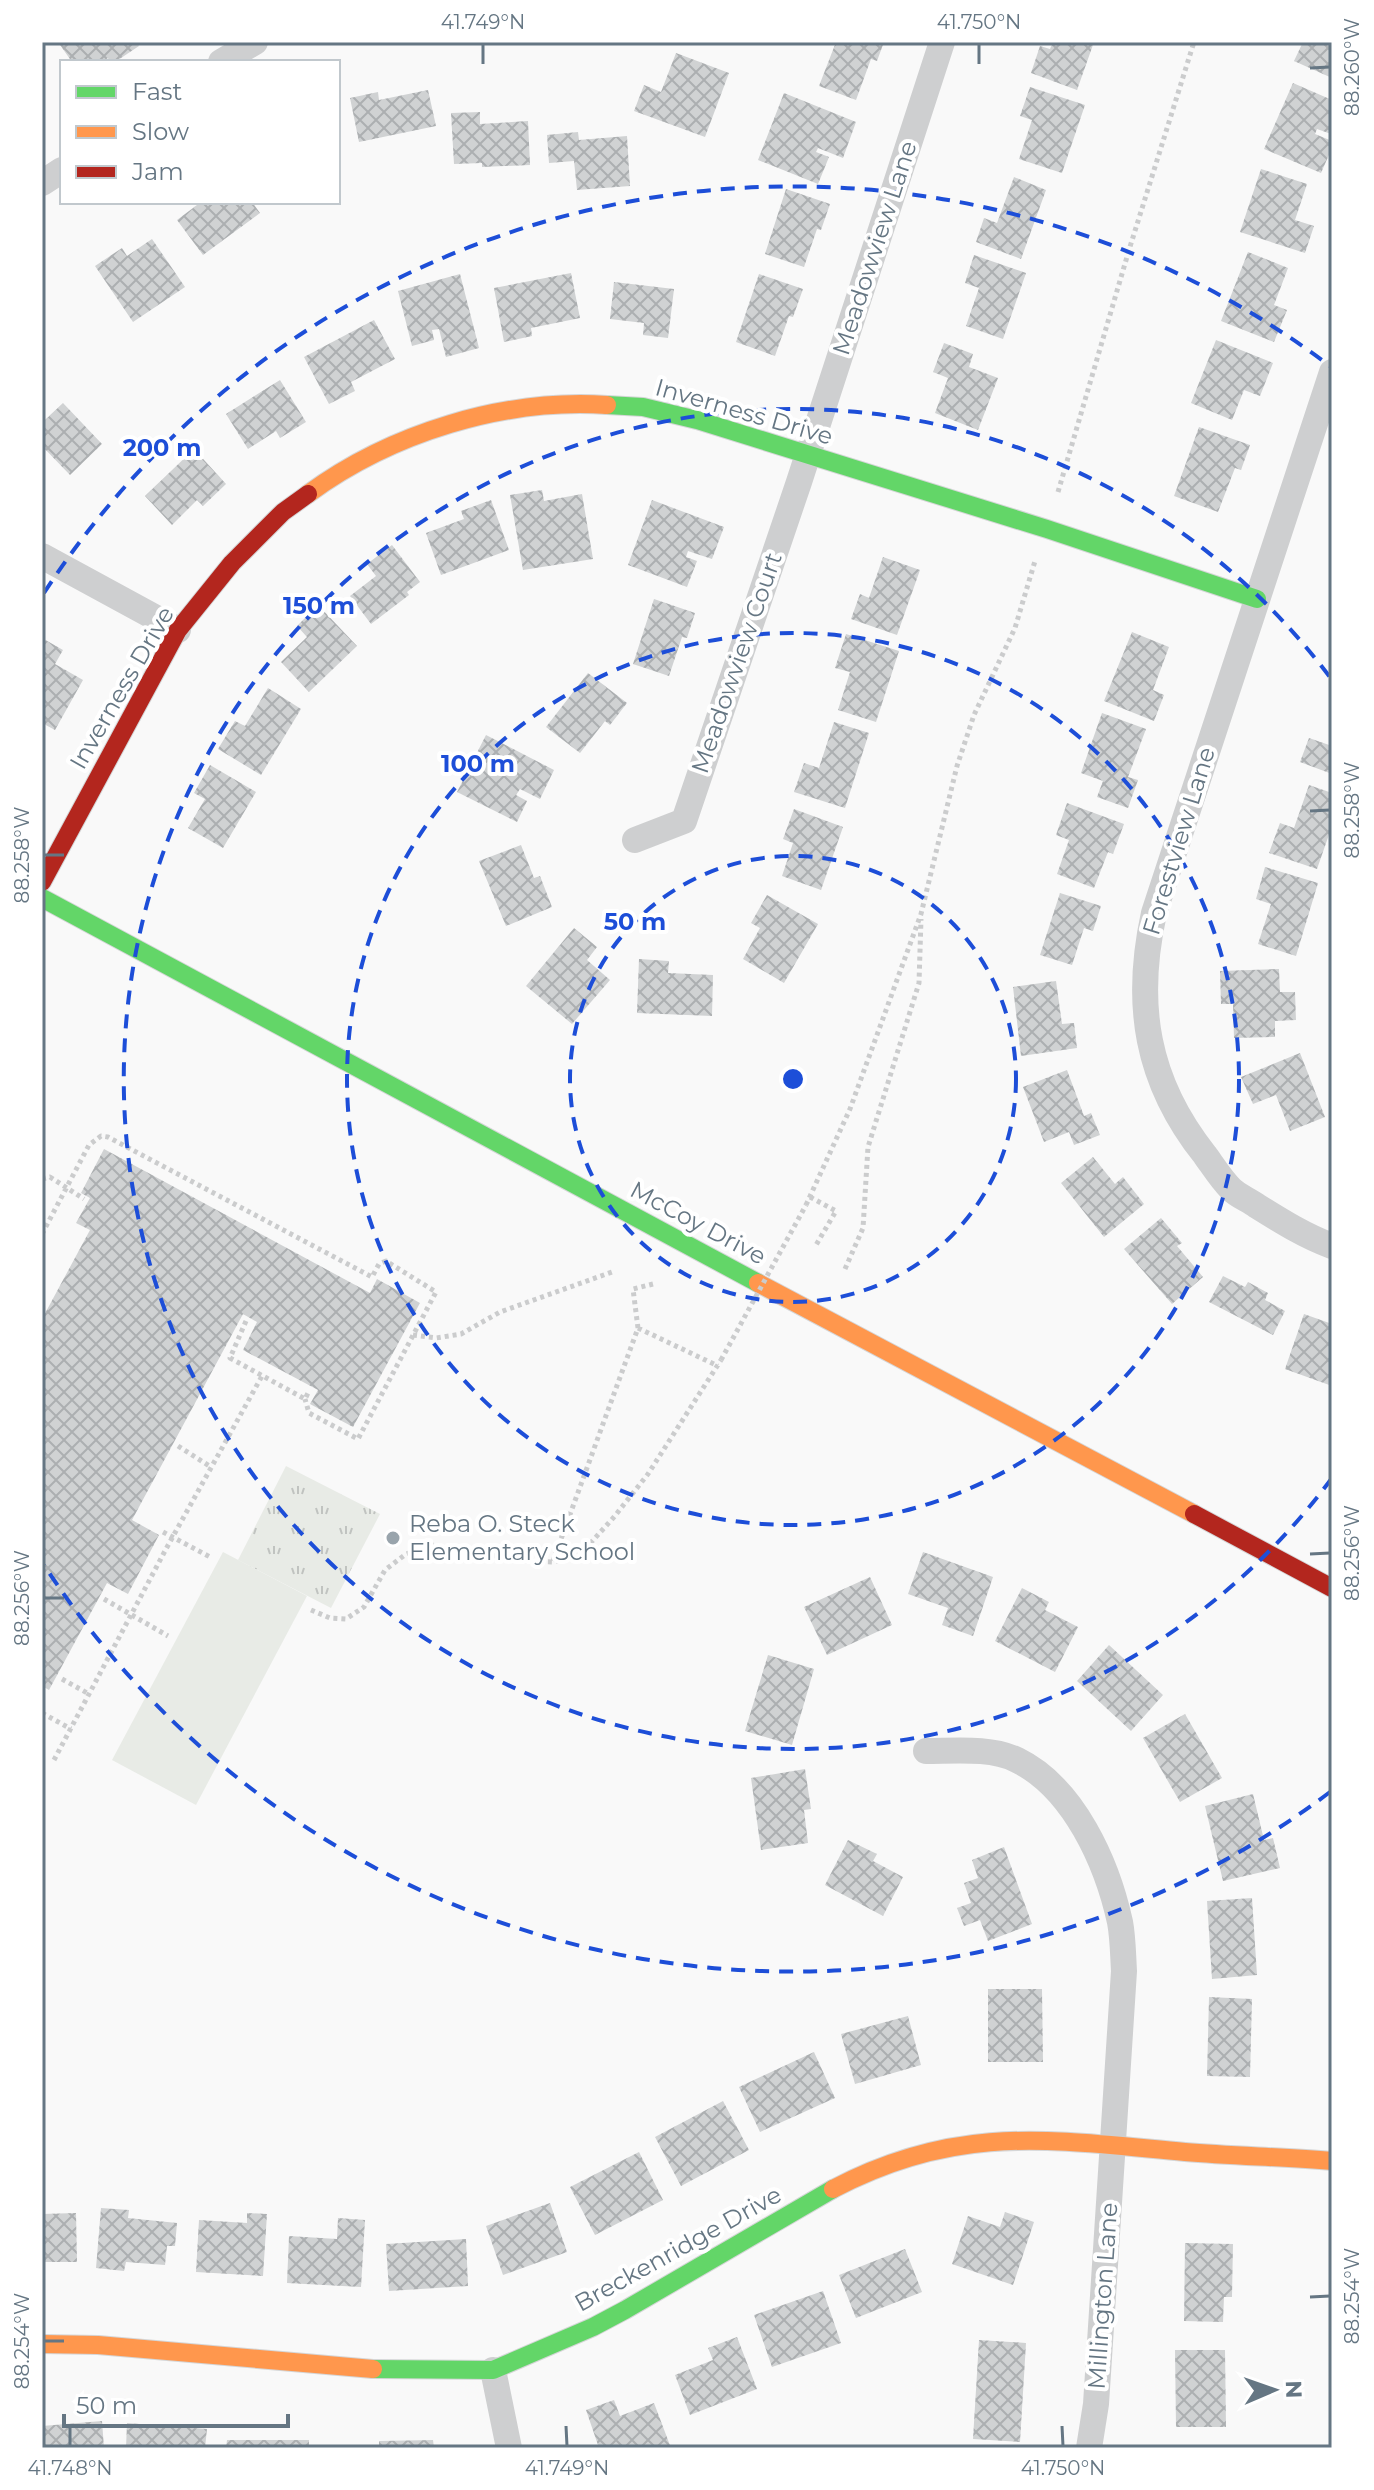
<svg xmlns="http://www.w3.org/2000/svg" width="1374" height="2490" font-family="Montserrat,sans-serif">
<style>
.grass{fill:url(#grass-tufts)}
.pitch{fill:#e8ebe6}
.building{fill:url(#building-cross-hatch)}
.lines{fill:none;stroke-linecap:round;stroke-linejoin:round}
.fast-casing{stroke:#d5d6d7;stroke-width:20}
.slow-casing{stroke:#d5d6d7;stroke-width:20}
.jam-casing{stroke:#d5d6d7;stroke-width:20}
.path{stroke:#cbcccd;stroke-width:5;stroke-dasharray:4 4;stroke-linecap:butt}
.street{stroke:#cecfd0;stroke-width:26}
.fast{stroke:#63d668;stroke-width:18}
.slow{stroke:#ff974d;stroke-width:18}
.jam{stroke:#b3261e;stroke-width:18}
.path-bridge{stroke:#cbcccd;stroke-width:5;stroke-dasharray:4 4;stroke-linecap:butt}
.ticks{fill:none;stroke:#657683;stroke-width:3}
.ring{fill:none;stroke:#1d4ed8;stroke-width:4;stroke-dasharray:14 10}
.poi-dot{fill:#99a4ac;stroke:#fff;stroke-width:3}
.labels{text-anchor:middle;stroke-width:8;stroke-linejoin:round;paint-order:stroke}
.street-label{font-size:24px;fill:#657683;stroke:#fff}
.poi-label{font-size:24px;fill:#657683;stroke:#fff;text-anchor:start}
.centre{fill:#1d4ed8;stroke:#fff;stroke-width:4}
.ring-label{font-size:24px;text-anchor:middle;font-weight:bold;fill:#1d4ed8;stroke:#fff;stroke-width:8;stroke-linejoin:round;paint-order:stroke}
.neatline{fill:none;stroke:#657683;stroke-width:3}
.ticks-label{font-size:20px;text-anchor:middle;fill:#657683}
</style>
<defs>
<pattern id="grass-tufts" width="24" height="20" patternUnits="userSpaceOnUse" patternTransform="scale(2)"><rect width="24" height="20" fill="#e8ebe6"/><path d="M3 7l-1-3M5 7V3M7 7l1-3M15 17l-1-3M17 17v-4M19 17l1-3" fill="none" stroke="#c0c3c0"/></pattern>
<pattern id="building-cross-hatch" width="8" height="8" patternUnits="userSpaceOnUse" patternTransform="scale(2)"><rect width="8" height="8" fill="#d0d2d3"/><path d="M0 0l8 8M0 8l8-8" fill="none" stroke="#acafb1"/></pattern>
</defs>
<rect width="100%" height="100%" fill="#f9f9f9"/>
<path class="grass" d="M286 1466 380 1514 331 1608 238 1560Z"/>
<path class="pitch" d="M223 1552 307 1596 196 1805 112 1760Z"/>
<path class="building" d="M58 42H137L139 46 115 62H110L108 58 102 62H72Z
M836 42H884L877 61 871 59 856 100 819 86Z
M1053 42H1094L1077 90 1031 73 1040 46 1050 49Z
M1303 42H1332V78L1294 61Z
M676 53 729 73 705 137 634 111 644 85 661 92Z
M1293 83 1332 100 1331 134 1317 129 1315 134 1332 141V148L1321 173 1264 149Z
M1030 87 1085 105 1062 173 1019 159 1032 120 1020 116Z
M428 90 436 126 359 142 350 98 378 92 379 100Z
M784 93 856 122 843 158 818 148 816 152 829 157 818 184 758 160Z
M480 112V124L528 121 530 165 482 167V163L454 164 451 113Z
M578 132 579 140 627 136 630 186 577 190 574 161 549 163 547 135Z
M1261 169 1307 184 1295 220 1314 226 1305 253 1240 232Z
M1014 177 1046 190 1021 259 976 242 984 218 997 223Z
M786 189 830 204 821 230 817 229 804 267 765 254Z
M201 202H252L260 213 203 255 177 220Z
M152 239 185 287 133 322 95 266 122 248 127 256Z
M1248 252 1288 268 1274 305 1287 310 1274 342 1221 321Z
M974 255 1026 273 1003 339 966 326 979 288 965 283Z
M571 273 580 318 531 328 532 336 504 342 494 288Z
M460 274 479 348 446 357 439 329 432 330 434 340 412 346 398 291Z
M759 274 803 289 793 317 789 316 775 356 736 342Z
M614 282 674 289 668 338 643 335 644 323 610 319Z
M374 320 395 359 351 382 355 391 329 404 304 357Z
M1216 340 1273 363 1260 396 1244 390 1232 420 1191 403Z
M944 343 973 354 969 367 998 378 978 430 935 413 948 378 933 372Z
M280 380 306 422 280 438 276 431 248 449 226 414Z
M63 403 102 444 70 475 42 446V419L44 421Z
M1199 427 1250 445 1241 470 1235 468 1218 512 1174 496Z
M194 449 226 484 203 506 197 500 172 525 145 496Z
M542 490 544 501 582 494 593 559 523 570 510 495Z
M491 500 509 550 441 575 426 533 464 519 461 511Z
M652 500 724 527 712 559 688 551 686 557 697 561 687 587 628 565Z
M392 545 420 582 407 592 409 595 371 624 350 596 376 576 367 564Z
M883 557 920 570 897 635 851 619 860 594 869 598Z
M654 599 695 613 687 638 682 637 669 676 633 664Z
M318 605 357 646 309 692 281 662 307 637 297 626Z
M1132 632 1169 647 1153 690 1164 695 1154 721 1104 701Z
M846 634 899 651 876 722 838 710 850 672 835 668Z
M42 638 63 650 55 664 83 680 55 730 42 723Z
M588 673 627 703 610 725 605 721 580 753 546 727Z
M268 688 301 709 261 775 218 749 235 721 245 726Z
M1102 713 1146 729 1128 777 1138 780 1128 808 1097 797 1103 781 1081 773Z
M834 722 869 733 845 808 794 792 804 763 819 768Z
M486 735 554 770 540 799 520 789 516 795 527 801 517 822 457 792Z
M1309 738 1332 746V774L1300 762Z
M210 765 256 792 223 848 188 828 205 799 194 793Z
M1309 785 1332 793V826L1317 869 1269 853 1280 823 1294 828Z
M1067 803 1124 824 1113 854 1108 852 1094 888 1057 874 1069 840 1056 835Z
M794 809 843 827 821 890 782 876 793 843 783 839Z
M521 845 534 878 540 876 552 907 506 926 479 861Z
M1265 867 1318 883 1296 956 1258 944 1271 904 1256 899Z
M1060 893 1101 906 1093 931 1084 928 1072 965 1040 955Z
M767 895 818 924 784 983 743 959 760 928 751 923Z
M574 928 597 947 587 960 610 980 572 1024 526 986Z
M639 959 669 961 668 973 713 975 712 1016 637 1013Z
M1279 969 1280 992H1295L1296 1020 1275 1021V1037L1234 1038 1233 1004H1221L1220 971Z
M1056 981 1062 1024 1074 1023 1077 1048 1021 1056 1013 987Z
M1300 1053 1325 1117 1290 1131 1276 1095 1253 1104 1241 1077Z
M1067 1070 1084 1116 1091 1113 1100 1135 1074 1145 1069 1132 1044 1142 1023 1087Z
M104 1149 370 1293 377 1279 420 1303 353 1427 310 1404 318 1390 243 1350 257 1322 243 1314 132 1520 159 1535 128 1594 107 1583 49 1690 42 1686V1319L90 1230 76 1223 90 1198 81 1193Z
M1093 1157 1115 1184 1123 1177 1144 1204 1104 1237 1061 1183Z
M1161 1218 1182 1243 1177 1246 1203 1277 1172 1304 1124 1249Z
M1223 1276 1245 1287 1248 1282 1268 1293 1265 1300 1285 1311 1273 1335 1209 1302Z
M1304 1314 1332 1324V1386L1285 1369Z
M923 1552 993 1577 973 1636 942 1625 948 1608 908 1594Z
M870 1577 892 1625 827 1655 804 1607Z
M1022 1588 1049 1602 1045 1610 1078 1627 1055 1672 995 1641Z
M1109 1645 1163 1695 1131 1731 1077 1681Z
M768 1655 814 1669 792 1745 745 1731Z
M1185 1714 1222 1778 1180 1802 1143 1738Z
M805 1769 811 1809 804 1810 808 1843 761 1850 751 1778Z
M1253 1794 1264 1840 1273 1838 1280 1868 1223 1881 1205 1806Z
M848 1840 877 1854 873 1861 903 1877 883 1916 825 1885Z
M1004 1847 1032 1924 988 1941 980 1920 964 1926 957 1908 971 1903 964 1883 978 1878 972 1860Z
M1252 1898 1257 1975 1212 1979 1207 1901Z
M988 1989H1042L1043 2062H988Z
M1209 1997 1252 1999 1250 2077 1207 2076Z
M908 2016 921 2065 855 2084 841 2034Z
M814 2052 835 2098 760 2132 739 2087Z
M723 2101 749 2150 681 2186 655 2137Z
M639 2152 663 2200 595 2235 570 2187Z
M550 2203 567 2252 503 2275 486 2226Z
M101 2208 129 2210 128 2218 177 2223 175 2246H167L165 2265 126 2262 124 2271 96 2268Z
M1005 2212 1034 2222 1013 2285 952 2264 968 2216 1000 2227Z
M76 2213 77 2262H42V2214Z
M247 2213 267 2214 263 2276 196 2272 199 2220 247 2223Z
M338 2218 365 2220 361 2287 287 2283 289 2236 337 2239Z
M466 2239 468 2286 389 2291 386 2244Z
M1185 2243 1233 2244 1232 2297H1224L1223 2322 1184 2321Z
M905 2249 922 2292 856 2318 839 2275Z
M823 2291 841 2343 772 2367 754 2315Z
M737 2337 757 2389 690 2415 675 2375 713 2360 708 2348Z
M979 2340 1026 2343 1020 2442 973 2439Z
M1175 2350H1225L1226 2427H1176Z
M614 2400 620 2416 654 2403 671 2448H599L586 2410Z
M102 2421 104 2448H42V2426Z
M127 2423 207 2429 205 2448H126Z
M227 2440H309V2448H226Z
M433 2440 434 2448H379V2441Z"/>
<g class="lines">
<defs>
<path id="fast" d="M607 405 643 407 697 420 1047 529 1257 599
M42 898 758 1283
M373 2369 493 2370 593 2327 625 2310 833 2189"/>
<path id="slow" d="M308 494C391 433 504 398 607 405
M758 1283 1194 1514
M833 2189C958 2123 1051 2140 1185 2152 1234 2156 1283 2157 1332 2161
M42 2344 98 2345 373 2369"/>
<path id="jam" d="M42 882 178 630 232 563 283 512 308 494
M1194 1514 1332 1588"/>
</defs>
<use href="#fast" class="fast-casing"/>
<use href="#slow" class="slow-casing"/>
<use href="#jam" class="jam-casing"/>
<path class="path" d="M1058 492 1129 250 1194 42
M42 1179 50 1177 84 1199
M810 1197 836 1211 816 1245
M806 1205 850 1109 921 914 957 766 974 715 1015 628 1035 561
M42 1234 89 1145 101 1136 108 1137 372 1277 379 1264 386 1261 436 1292 358 1439 309 1413 305 1399
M845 1269 863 1228 868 1147 919 983 921 919
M246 1321 230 1358 305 1399 309 1391
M638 1328 718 1366
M413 1335 436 1338 461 1334 500 1312 612 1272
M178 1446 211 1467
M163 1532 212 1558
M553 1561 638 1328 633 1289 653 1284
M104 1599 168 1636
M311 1610 330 1618 346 1619 364 1607 385 1570 406 1554 432 1545 525 1561 553 1562 574 1557 587 1547 614 1517 648 1474 721 1360
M62 1679 89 1694
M42 1713 71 1729
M54 1760 166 1549 262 1376"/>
<path class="street" d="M221 62 255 42
M42 183 62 170
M1332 372 1154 913C1134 1004 1146 1081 1205 1155 1213 1166 1221 1179 1231 1189 1238 1196 1249 1200 1257 1206 1281 1221 1305 1236 1332 1246
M42 556 178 630
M635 840 684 821 799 482 942 42
M926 1751C954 1751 991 1747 1017 1760 1074 1788 1107 1863 1120 1922 1123 1938 1123 1955 1124 1971L1096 2404 1089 2448
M493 2370 509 2448"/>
<use href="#fast" class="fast"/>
<use href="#slow" class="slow"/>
<use href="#jam" class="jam"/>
<path class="path-bridge" d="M721 1360 806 1205"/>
</g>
<path class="ticks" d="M483 44V64M979 44V64M1310 68 1330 67M1310 811 1330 810M44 855H64M1310 1554 1330 1553M44 1598H64M1310 2297 1330 2296M44 2341H64M70 2426V2446M566 2426 567 2446M1062 2426 1063 2446"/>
<g class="ring">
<circle cx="793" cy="1079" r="223"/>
<circle cx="793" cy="1079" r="446"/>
<path d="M1332 1478A670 670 0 1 1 1332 680"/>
<path d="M1330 1792A893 893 0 0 1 44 1565M44 593A893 893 0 0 1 1330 366"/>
</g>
<circle class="poi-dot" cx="393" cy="1538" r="8"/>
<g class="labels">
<g class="street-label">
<text transform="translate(875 248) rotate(-72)" y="8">Meadowview Lane</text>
<text transform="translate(744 412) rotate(16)" y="8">Inverness Drive</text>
<text transform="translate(737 663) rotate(-71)" y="8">Meadowview Court</text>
<text transform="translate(122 688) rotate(-60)" y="8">Inverness Drive</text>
<text transform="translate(1179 841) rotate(-73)" y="8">Forestview Lane</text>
<text transform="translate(698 1223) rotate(28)" y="8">McCoy Drive</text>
<text transform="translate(678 2249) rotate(-29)" y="8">Breckenridge Drive</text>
<text transform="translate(1103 2296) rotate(-86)" y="8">Millington Lane</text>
</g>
<g class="poi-label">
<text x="409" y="1532">Reba O. Steck<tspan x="409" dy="28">Elementary School</tspan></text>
</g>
</g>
<circle cx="793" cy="1079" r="12" class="centre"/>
<g class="ring-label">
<text x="162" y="456">200 m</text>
<text x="319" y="614">150 m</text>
<text x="478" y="772">100 m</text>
<text x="635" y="930">50 m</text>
</g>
<rect width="1374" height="2490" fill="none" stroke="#ffffff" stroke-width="88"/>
<rect x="60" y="60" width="280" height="144" fill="#ffffff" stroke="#c1c8cd" stroke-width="2"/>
<rect x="76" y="86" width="40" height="12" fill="#63d668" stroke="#c1c8cd" stroke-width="2"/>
<text x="132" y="100" font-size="24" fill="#657683">Fast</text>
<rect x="76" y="126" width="40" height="12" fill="#ff974d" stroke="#c1c8cd" stroke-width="2"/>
<text x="132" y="140" font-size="24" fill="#657683">Slow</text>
<rect x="76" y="166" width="40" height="12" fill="#b3261e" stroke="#c1c8cd" stroke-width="2"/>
<text x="132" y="180" font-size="24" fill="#657683">Jam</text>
<g transform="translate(1274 2390) rotate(88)" stroke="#ffffff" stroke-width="6" paint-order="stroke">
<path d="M0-6L14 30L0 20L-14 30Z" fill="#657683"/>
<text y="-12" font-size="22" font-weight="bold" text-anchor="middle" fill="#657683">N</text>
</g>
<path d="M64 2414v12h224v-12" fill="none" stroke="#657683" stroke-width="4"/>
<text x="76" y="2414" font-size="24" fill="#657683" stroke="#ffffff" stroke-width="6" paint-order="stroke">50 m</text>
<rect x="44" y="44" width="1286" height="2402" class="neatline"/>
<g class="ticks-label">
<text x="483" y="29">41.749°N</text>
<text x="979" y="29">41.750°N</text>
<text transform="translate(1352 67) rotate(-90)" y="7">88.260°W</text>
<text transform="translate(1352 810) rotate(-90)" y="7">88.258°W</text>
<text transform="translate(22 855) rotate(-90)" y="7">88.258°W</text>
<text transform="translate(1352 1553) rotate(-90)" y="7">88.256°W</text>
<text transform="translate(22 1598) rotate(-90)" y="7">88.256°W</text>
<text transform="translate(1352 2296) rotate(-90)" y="7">88.254°W</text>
<text transform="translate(22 2341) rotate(-90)" y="7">88.254°W</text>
<text x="70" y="2475">41.748°N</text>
<text x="567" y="2475">41.749°N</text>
<text x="1063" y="2475">41.750°N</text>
</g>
</svg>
